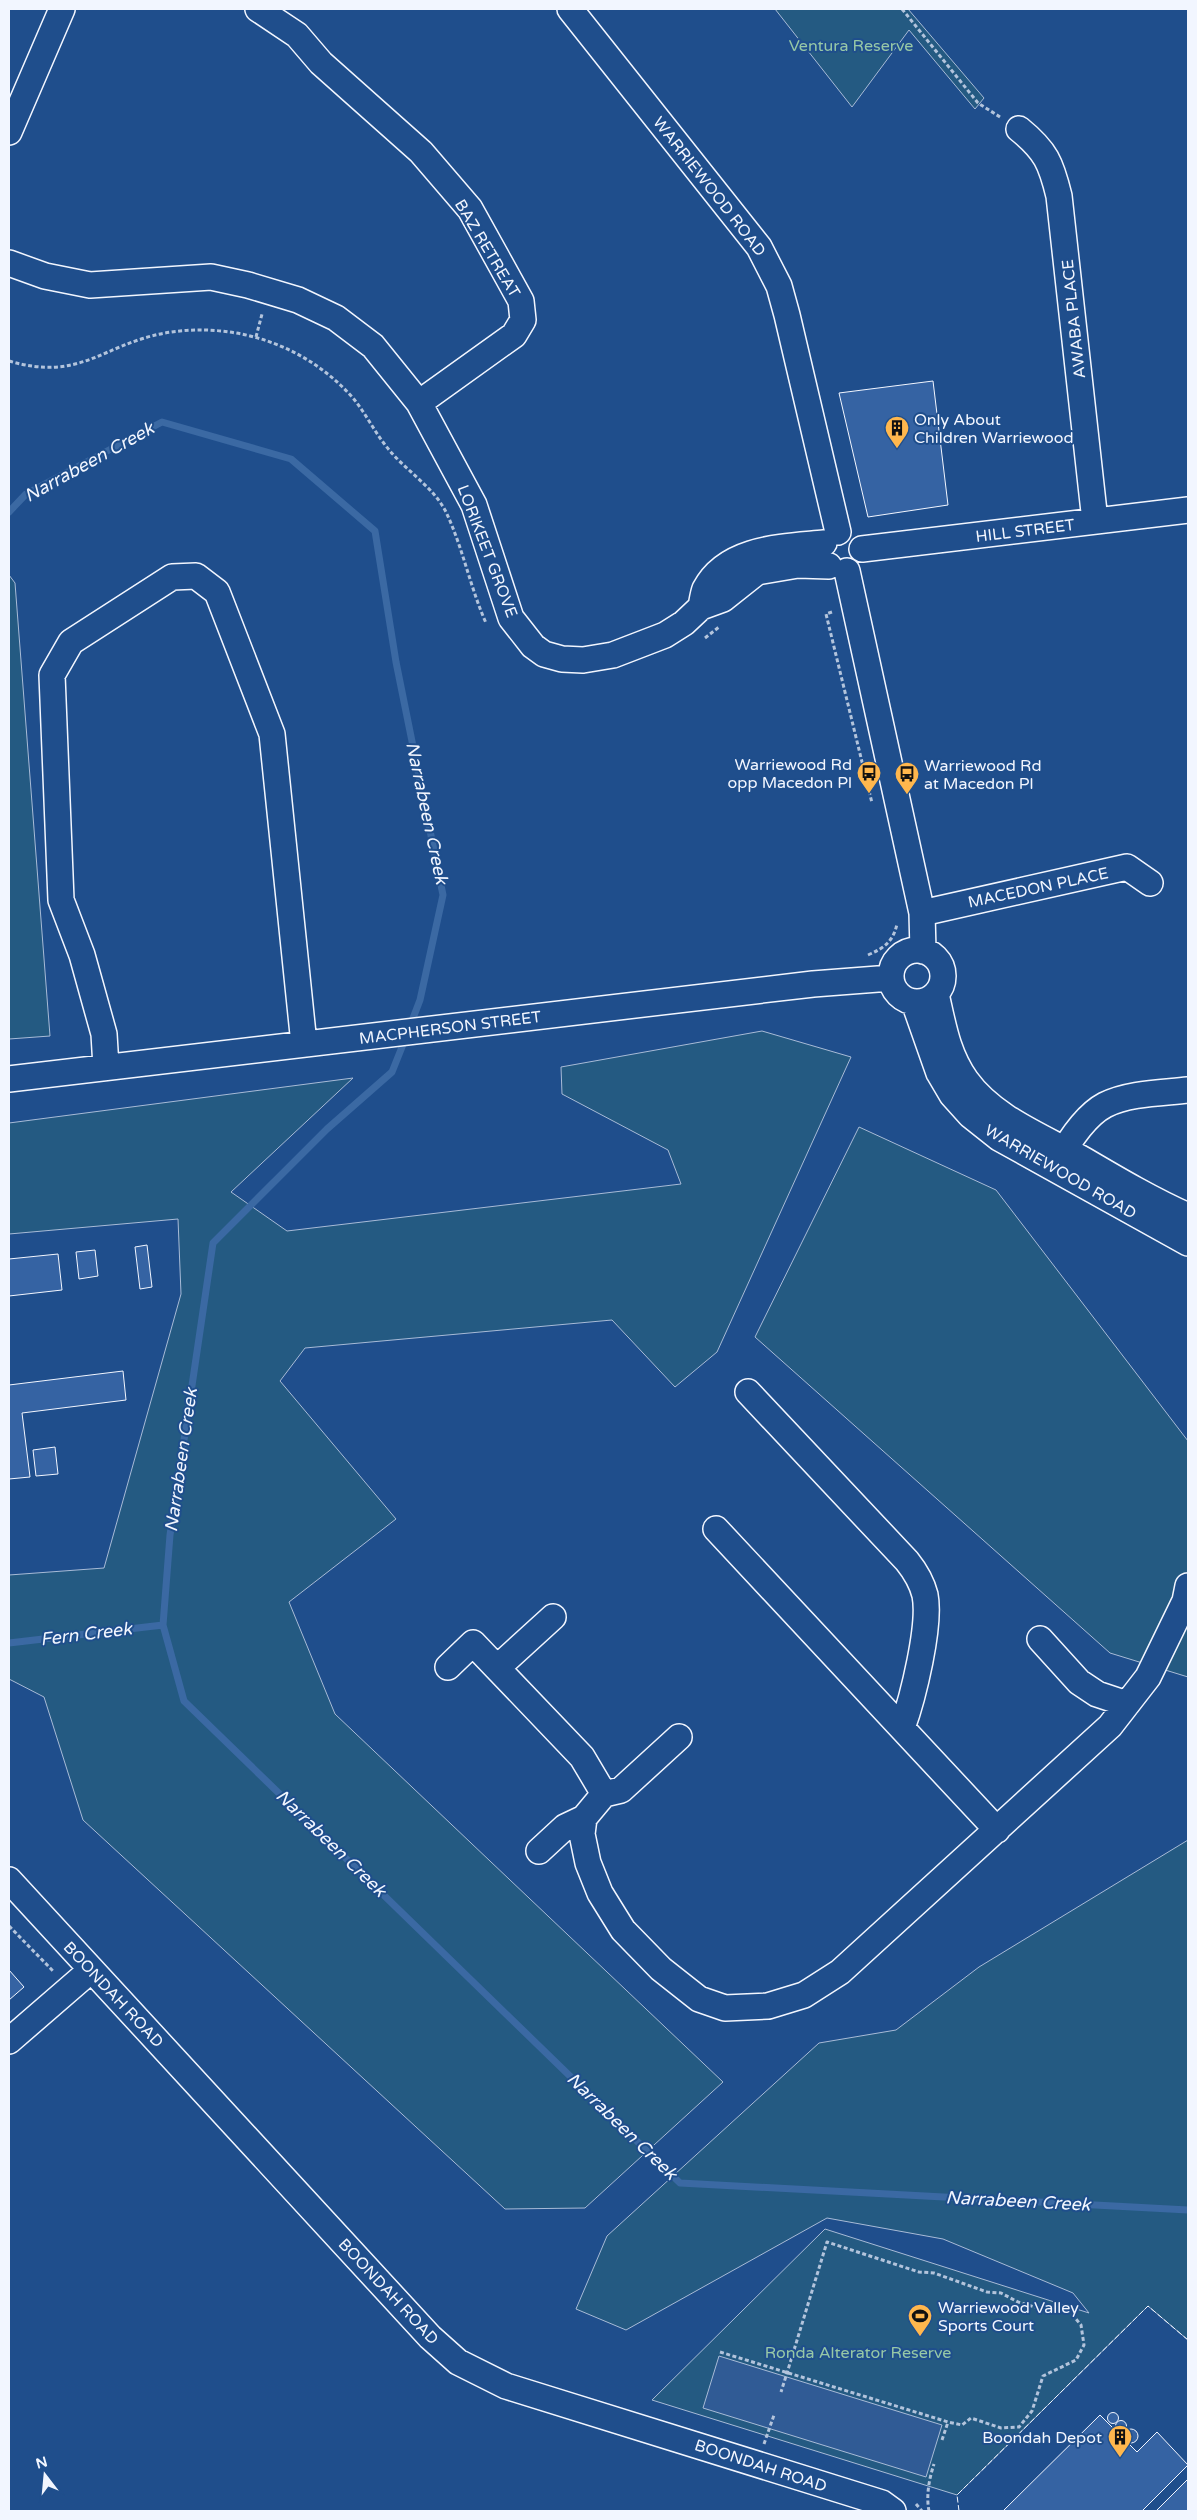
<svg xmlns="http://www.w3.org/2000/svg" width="1197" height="2520" font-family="'Varela Round',sans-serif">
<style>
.green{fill:#245a82;stroke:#a8bbd7}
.parking{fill:#305b95;stroke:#a8bbd7}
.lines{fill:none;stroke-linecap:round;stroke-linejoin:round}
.stream{stroke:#3b69a3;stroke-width:7}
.building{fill:#3563a3;stroke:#f2f6ff}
.minor-casing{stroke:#f2f6ff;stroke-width:28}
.path{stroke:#b3c4dc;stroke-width:3;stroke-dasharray:4 2.5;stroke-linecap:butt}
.minor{stroke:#1f4e8c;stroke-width:25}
.fence{stroke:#f2f6ff;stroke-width:1;stroke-dasharray:6 2.5;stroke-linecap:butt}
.labels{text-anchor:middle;stroke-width:4;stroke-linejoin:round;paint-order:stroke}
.park-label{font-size:16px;fill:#97c8a6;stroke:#1f4e8c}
.street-label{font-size:16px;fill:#f2f6ff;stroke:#1f4e8c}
.poi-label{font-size:16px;fill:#f2f6ff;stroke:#1f4e8c;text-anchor:start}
.water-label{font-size:18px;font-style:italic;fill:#f2f6ff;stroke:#1f4e8c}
</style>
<rect width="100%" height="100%" fill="#1f4e8c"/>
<path class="green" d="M775 9H908L984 98 975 109 909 30 852 107Z
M9 575 15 583 50 1036 9 1039Z
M762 1031 851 1057 717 1352 675 1387 612 1320 305 1348 280 1381 396 1519 289 1602 335 1714 723 2082 585 2208 505 2209 83 1820 44 1697 9 1679V1575L104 1568 181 1294 178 1219 9 1234V1123L353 1078 231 1192 287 1231 681 1184 668 1150 562 1094 561 1067Z
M859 1127 996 1190 1188 1441V1677L1110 1653 755 1337Z
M1188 1840V2340L1148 2306 957 2495 652 2400 825 2229 1089 2313 1073 2293 943 2239 827 2218 626 2330 576 2309 607 2236 819 2043 896 2030 979 1967Z"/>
<path class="parking" d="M719 2356 942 2425 926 2477 703 2408Z"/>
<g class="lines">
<path class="stream" d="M9 512 26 494 162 422 291 459 375 531 396 662 443 895 420 1000 410 1026
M406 1037 392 1072 327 1129 213 1243 170 1535 163 1625 184 1701 680 2183 1188 2210
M9 1643 163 1625"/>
</g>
<path class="building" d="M933 381 948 505 868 517 839 393Z
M147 1245 152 1287 140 1289 135 1247Z
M95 1250 98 1276 79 1279 76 1252Z
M58 1254 62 1290 9 1296V1259Z
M123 1371 126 1400 22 1413 30 1477 9 1479V1385Z
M55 1447 58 1474 36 1476 33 1450Z
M9 1970 24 1987 9 2000Z
M1107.5 2418a5.5 5.5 0 1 1 11 0a5.5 5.5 0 1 1-11 0Z
M1100 2415 1137 2452 1157 2432 1188 2465 1142 2511H1003Z
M1115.5 2426a5.5 5.5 0 1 1 11 0a5.5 5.5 0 1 1-11 0Z
M1124 2436a7 7 0 1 1 14 0a7 7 0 1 1-14 0Z
M1188 2479V2511H1156Z"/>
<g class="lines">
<defs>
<path id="minor" d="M258 9 297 35 321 63 421 152 470 209 521 301 523 320 514 335 419 403
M570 9 759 247 779 286 787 315 838 532
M1019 129C1046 151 1051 163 1059 196L1095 521
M9 132 62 9
M9 263 45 276 90 285 211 277 248 285 298 300 336 318 373 346 419 403 474 505 511 618 533 646 544 654 562 659 583 660 613 655 665 635 684 623 701 607 723 599 757 572 798 565 829 566
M862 549 1188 510
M847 571 922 913 923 951
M701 607C702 602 703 594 705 589 727 547 784 547 824 543
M922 913 1127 867 1150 883
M891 976a26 26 0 1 1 52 0a26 26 0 1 1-52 0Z
M936 994C943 1024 947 1053 966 1080 994 1119 1044 1137 1084 1160 1118 1180 1152 1200 1188 1216
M914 1002 939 1073 952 1095 970 1115 999 1138 1188 1243
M106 1067 104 1034 82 955 61 900 52 675 71 642 172 577 196 576 217 592 272 734 304 1044
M9 1079 813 984 891 978
M1056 1164C1067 1144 1084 1116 1105 1105 1129 1093 1162 1093 1188 1090
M748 1392 907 1561C915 1571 922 1583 925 1595 931 1625 913 1698 902 1728
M716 1529 997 1830
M1040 1639 1079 1682 1097 1694 1127 1704
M448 1667 473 1643 582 1757 604 1794 584 1818 582 1834 588 1863 600 1893 623 1930 661 1969 699 1999 725 2008 768 2006 804 1995 840 1972 1110 1726 1148 1677 1185 1601 1188 1586
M497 1668 553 1617
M604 1794 621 1790 679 1737
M539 1851 565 1827 584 1818
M9 1880 430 2337 458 2362 506 2386 882 2503 893 2511
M9 2041 91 1970"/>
</defs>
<use href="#minor" class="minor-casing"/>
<path class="path" d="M902 9 978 103 1000 117
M256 337 262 314
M9 361C81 382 101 345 165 333 235 321 306 345 353 398 367 415 376 435 390 451 408 472 434 488 446 512 463 548 470 587 486 623
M832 612 826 614 872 803
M705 638 719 627
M868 955C884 948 893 942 897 924
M9 1926 54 1972
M720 2352 948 2422 962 2425 971 2418 1001 2428 1019 2427 1032 2411 1043 2376 1076 2360 1084 2345 1081 2325 1070 2312 1051 2307 1038 2308 1018 2302 1001 2293 987 2292 934 2273 919 2272 827 2242 787 2373 781 2392
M942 2440 948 2422
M764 2444 774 2415
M916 2504 922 2511
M929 2511C926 2496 929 2479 934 2464"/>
<use href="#minor" class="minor"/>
<path class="fence" d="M959 2511 957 2495 1148 2306 1188 2340"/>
</g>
<defs>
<symbol id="building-pin" viewBox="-11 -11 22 30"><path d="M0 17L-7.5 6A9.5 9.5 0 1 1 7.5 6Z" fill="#ffb74d" stroke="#1f4e8c"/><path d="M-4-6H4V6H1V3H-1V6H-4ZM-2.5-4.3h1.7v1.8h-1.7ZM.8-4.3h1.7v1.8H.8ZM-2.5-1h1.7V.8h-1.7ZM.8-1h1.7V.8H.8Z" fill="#111"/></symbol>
<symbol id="bus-pin" viewBox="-11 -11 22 30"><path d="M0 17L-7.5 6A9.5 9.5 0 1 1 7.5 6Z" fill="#ffb74d" stroke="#1f4e8c"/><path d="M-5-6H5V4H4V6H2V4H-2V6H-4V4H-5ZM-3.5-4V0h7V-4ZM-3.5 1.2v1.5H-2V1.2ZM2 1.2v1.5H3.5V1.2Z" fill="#111"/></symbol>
<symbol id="stadium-pin" viewBox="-11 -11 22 30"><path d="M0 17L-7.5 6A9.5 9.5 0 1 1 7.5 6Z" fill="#ffb74d" stroke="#1f4e8c"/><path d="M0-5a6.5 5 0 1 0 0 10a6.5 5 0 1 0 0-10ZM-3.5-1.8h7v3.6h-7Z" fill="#111"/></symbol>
</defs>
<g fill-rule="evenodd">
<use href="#building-pin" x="883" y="414" width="28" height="38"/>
<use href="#bus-pin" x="855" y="759" width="28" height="38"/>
<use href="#bus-pin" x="893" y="760" width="28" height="38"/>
<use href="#stadium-pin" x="906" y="2302" width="28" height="38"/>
<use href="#building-pin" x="1106" y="2423" width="28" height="38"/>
</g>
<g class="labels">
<g class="park-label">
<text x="851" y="51">Ventura Reserve</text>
<text x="858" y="2358">Ronda Alterator Reserve</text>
</g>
<g class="street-label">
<text transform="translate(710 186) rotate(52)" y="6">WARRIEWOOD ROAD</text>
<text transform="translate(488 248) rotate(59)" y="6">BAZ RETREAT</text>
<text transform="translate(1073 319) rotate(-96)" y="6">AWABA PLACE</text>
<text transform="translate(1025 530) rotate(-7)" y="6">HILL STREET</text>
<text transform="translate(488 551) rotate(69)" y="6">LORIKEET GROVE</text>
<text transform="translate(1038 887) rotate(-12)" y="6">MACEDON PLACE</text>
<text transform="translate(450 1027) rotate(-7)" y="6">MACPHERSON STREET</text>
<text transform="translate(1061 1171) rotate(30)" y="6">WARRIEWOOD ROAD</text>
<text transform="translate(114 1994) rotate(47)" y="6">BOONDAH ROAD</text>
<text transform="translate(389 2291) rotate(47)" y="6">BOONDAH ROAD</text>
<text transform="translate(761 2465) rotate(18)" y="6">BOONDAH ROAD</text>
</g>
<g class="poi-label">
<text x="914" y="425">Only About<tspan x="914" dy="18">Children Warriewood</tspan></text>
<text x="852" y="770" text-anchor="end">Warriewood Rd<tspan x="852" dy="18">opp Macedon Pl</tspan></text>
<text x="924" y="771">Warriewood Rd<tspan x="924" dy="18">at Macedon Pl</tspan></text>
<text x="938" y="2313">Warriewood Valley<tspan x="938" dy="18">Sports Court</tspan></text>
<text x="1102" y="2443" text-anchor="end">Boondah Depot</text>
</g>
<g class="water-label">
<text transform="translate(89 462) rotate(-29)" y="6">Narrabeen Creek</text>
<text transform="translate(427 813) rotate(78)" y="6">Narrabeen Creek</text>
<text transform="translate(181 1460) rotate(-82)" y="6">Narrabeen Creek</text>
<text transform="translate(86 1634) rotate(-7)" y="6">Fern Creek</text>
<text transform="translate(331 1843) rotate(44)" y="6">Narrabeen Creek</text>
<text transform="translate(622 2126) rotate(44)" y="6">Narrabeen Creek</text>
<text transform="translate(1018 2201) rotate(3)" y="6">Narrabeen Creek</text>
</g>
</g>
<rect width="1197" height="2520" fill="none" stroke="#f2f6ff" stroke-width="20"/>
<g transform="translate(45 2475) rotate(344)" stroke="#1f4e8c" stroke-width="4" paint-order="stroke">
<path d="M0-4L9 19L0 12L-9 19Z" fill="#f2f6ff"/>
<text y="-8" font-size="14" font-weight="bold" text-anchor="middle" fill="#f2f6ff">N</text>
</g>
</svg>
